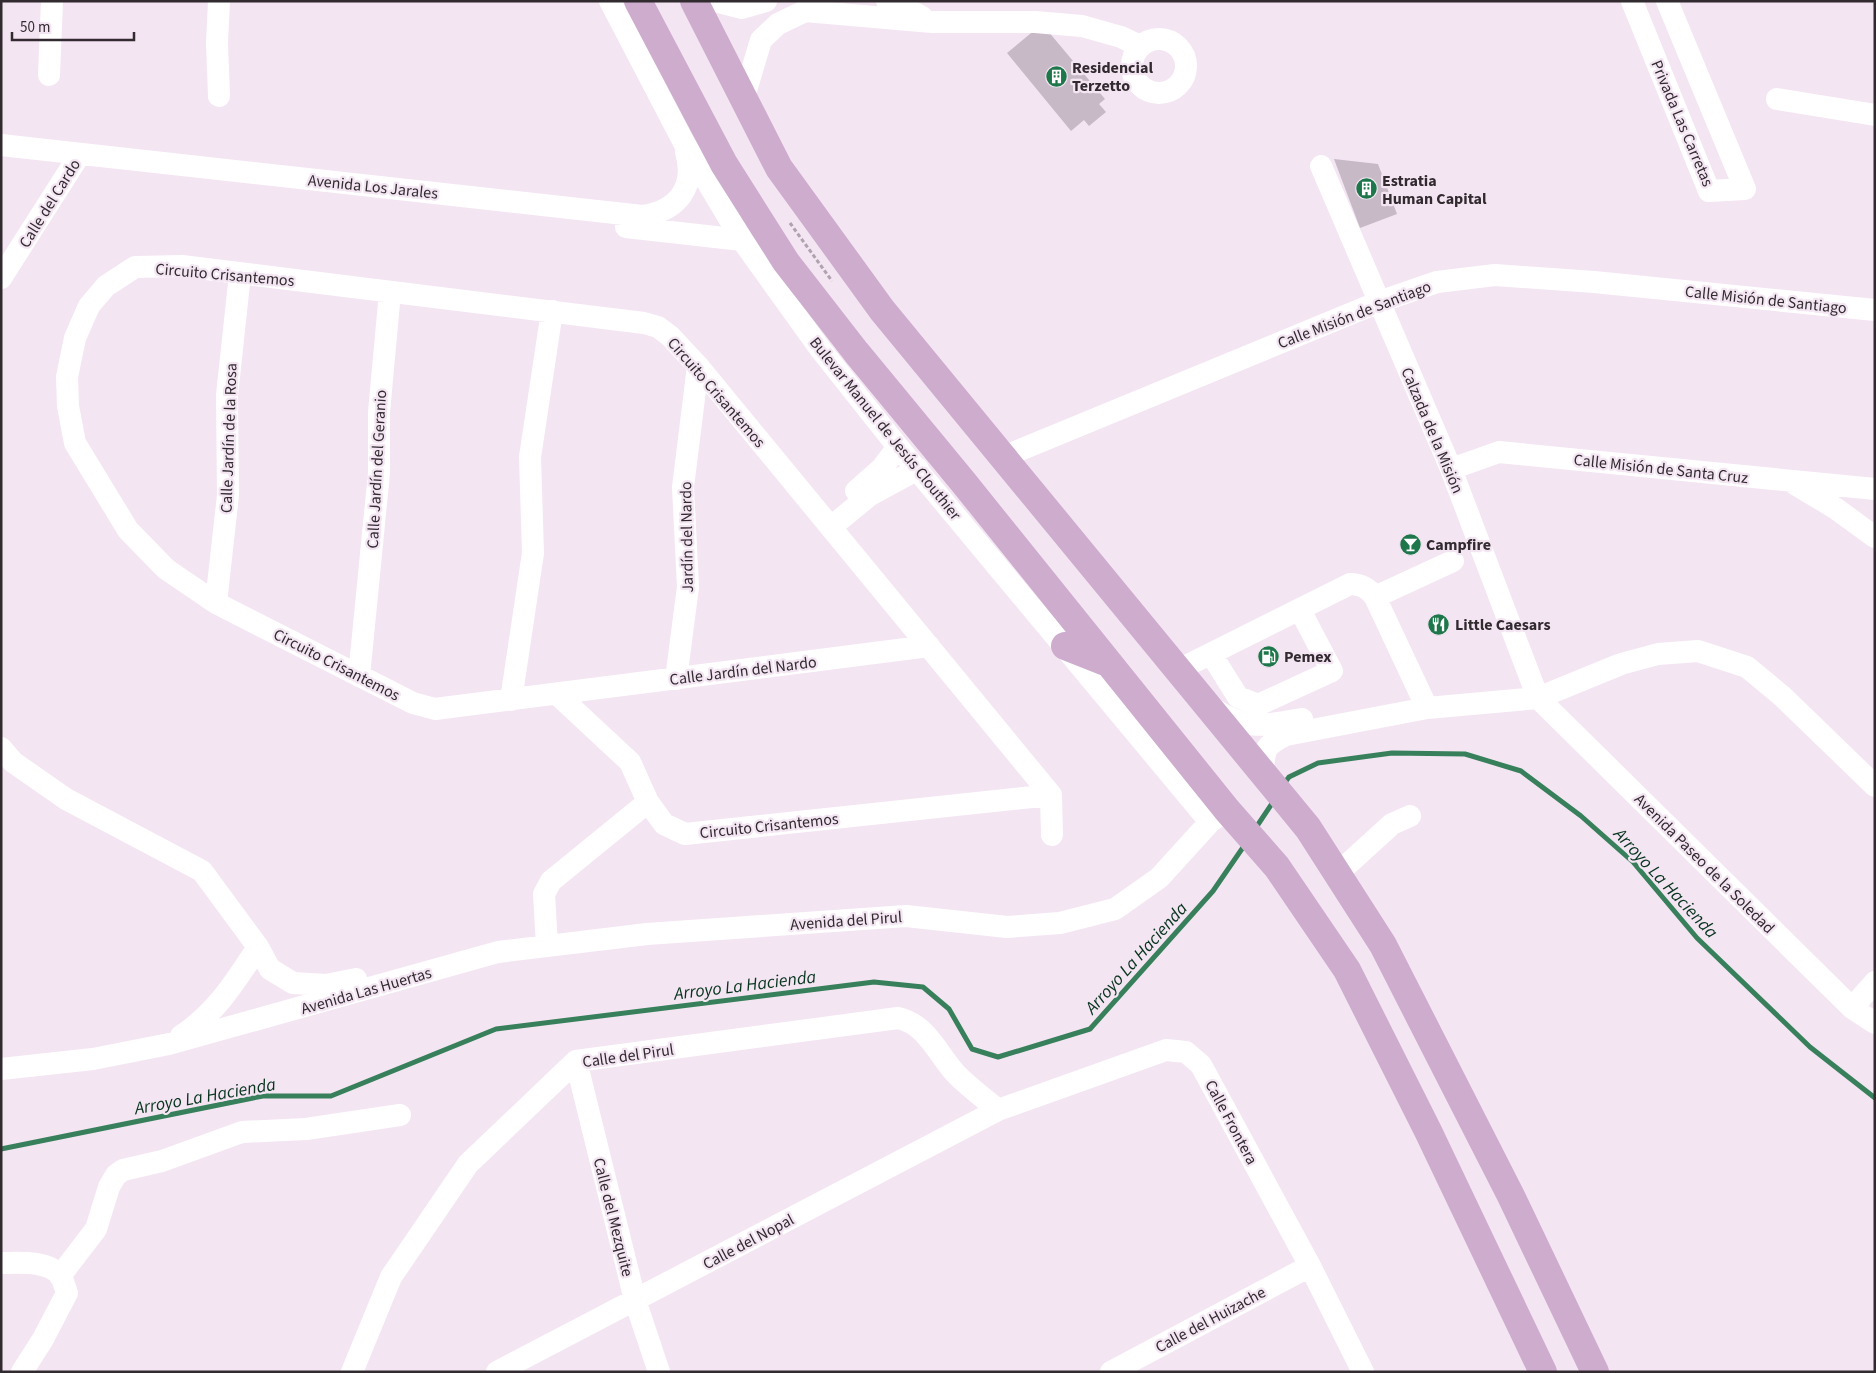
<svg xmlns="http://www.w3.org/2000/svg" width="1876" height="1373" font-family="'Source Sans 3',sans-serif">
<style>
.lines{fill:none;stroke-linecap:round;stroke-linejoin:round}
.stream{stroke:#38805b;stroke-width:5}
.building{fill:#c7b9c6}
.path{stroke:#afa3ae;stroke-width:3;stroke-dasharray:4 2.5;stroke-linecap:butt}
.minor{stroke:#fff;stroke-width:22}
.major{stroke:#ceaccd;stroke-width:28}
.labels{text-anchor:middle;stroke-width:4.5;stroke-linejoin:round;paint-order:stroke}
.poi-label{font-size:16px;font-weight:bold;fill:#312b30;stroke:#f4e5f3;text-anchor:start}
.street-label{font-size:16px;fill:#312b30;stroke:#f4e5f3}
.water-label{font-size:18px;font-style:italic;fill:#06341d;stroke:#f4e5f3}
</style>
<rect width="100%" height="100%" fill="#f4e5f3"/>
<g class="lines">
<path class="stream" d="M1283 785 1289 777 1318 763 1392 753 1465 754 1521 771 1581 816 1633 862 1697 938 1810 1047 1875 1098
M1255 829 1275 799
M1 1149 263 1096H331L496 1029 874 982 923 987 949 1009 972 1049 998 1057 1090 1029 1213 891 1246 843"/>
</g>
<path class="building" d="M1042 24 1105 99 1099 104 1106 112 1089 126 1084 120 1071 131 1007 53Z
M1334 159 1378 164 1397 214 1360 228Z"/>
<g class="lines">
<path class="path" d="M790 223 832 281"/>
<path class="minor" d="M219 1 217 43 219 96
M610 1 683 141 742 240 821 350 898 447 1210 822
M715 1 742 8 766 1
M887 1 899 4 922 17
M1632 1 1709 191 1745 189 1667 1
M1132 66a27 27 0 1 1 54 0a27 27 0 1 1-54 0Z
M49 75 52 1
M744 97 761 40 778 24 805 11 932 22H1035L1082 26 1121 37 1140 46
M1777 99 1875 115
M1 145 642 216C678 211 696 187 686 152
M1321 166 1451 469 1538 698 1852 1008 1875 1023
M626 227 742 240
M1 278 80 154
M1003 457 1379 302 1437 282 1495 275 1594 282 1875 310
M1451 469 1499 452 1875 489
M1795 484 1835 508 1875 537
M856 491 882 468 898 447
M831 527 870 495 918 469
M1375 597 1453 561
M216 603 228 495 227 395 240 274
M929 646 435 709 413 703 216 603 166 569 128 530 75 443 68 406 67 377 75 338 89 306 106 286 135 267 182 266 644 323 658 327 670 336 698 366 1051 795 1052 835
M1211 654 1238 697 1258 705 1332 671 1300 610
M1178 670 1350 584C1362 585 1367 587 1375 597L1427 708
M359 676 379 473V412L390 292
M676 679 688 587 683 487 698 366
M558 695 630 762 648 802 664 824 685 834 1051 795
M511 700 533 553 530 457 552 311
M1212 708C1248 731 1263 726 1302 719
M1 748 13 762 66 799 202 871 258 947 270 969 293 983 326 985 356 979
M1263 772C1264 749 1265 745 1286 735L1427 708 1538 698 1621 664 1658 654 1698 651 1747 667 1782 696 1875 786
M1337 874 1392 824 1410 816
M547 946 544 894 551 881 648 802
M1852 1008 1875 982
M181 1036C217 1012 235 982 258 947
M576 1061 635 1300 659 1372
M1 1069 93 1059 169 1044 498 952 647 934 906 916 1007 927 1060 923 1115 909 1159 878 1210 822 1227 810
M1 1263C18 1263 47 1260 60 1275 63 1279 65 1288 67 1293L43 1339 22 1372
M60 1276 96 1229 109 1187 116 1175 123 1170 162 1161 242 1132 306 1129 400 1115
M352 1372 391 1277 468 1164 576 1061 898 1018C927 1024 938 1055 957 1075 970 1088 985 1099 998 1110
M497 1372 998 1110 1166 1050 1186 1052 1201 1065 1310 1266 1363 1372
M1111 1372 1310 1266"/>
<path class="major" d="M638 1 724 164 786 262 856 352 964 483 1227 810 1277 867 1347 970 1428 1131 1543 1372
M694 1 779 168 882 310 1308 828 1383 945 1511 1196 1595 1372
M1065 646 1108 663"/>
</g>
<defs>
<symbol id="building-disc" viewBox="-11 -11 22 22"><circle r="9.5" fill="#1e774b" stroke="#f4e5f3"/><path d="M-4-6H4V6H1V3H-1V6H-4ZM-2.5-4.3h1.7v1.8h-1.7ZM.8-4.3h1.7v1.8H.8ZM-2.5-1h1.7V.8h-1.7ZM.8-1h1.7V.8H.8Z" fill="#fff"/></symbol>
<symbol id="bar-disc" viewBox="-11 -11 22 22"><circle r="9.5" fill="#1e774b" stroke="#f4e5f3"/><path d="M-6-5H6L.8 .8V4.5H3.5V6h-7V4.5H-.8V.8Z" fill="#fff"/></symbol>
<symbol id="restaurant-disc" viewBox="-11 -11 22 22"><circle r="9.5" fill="#1e774b" stroke="#f4e5f3"/><path d="M-5-6h1v4h1v-4h1v4h1v-4h1v5L-1.5 .5V6h-2V.5L-5-1ZM5-6V6H3V1.5H1.5Q1.5-4 5-6Z" fill="#fff"/></symbol>
<symbol id="fuel-disc" viewBox="-11 -11 22 22"><circle r="9.5" fill="#1e774b" stroke="#f4e5f3"/><path d="M-5.5-6h7V0h2V4h1.3V-2.5L3-4.5l.8-.8L6-3V5H2.5V1h-1V6h-7ZM-4.2-4.7v3.2H.2V-4.7Z" fill="#fff"/></symbol>
</defs>
<g fill-rule="evenodd">
<use href="#building-disc" x="1044" y="64" width="25" height="25"/>
<use href="#building-disc" x="1354" y="176" width="25" height="25"/>
<use href="#bar-disc" x="1398" y="532" width="25" height="25"/>
<use href="#restaurant-disc" x="1426" y="612" width="25" height="25"/>
<use href="#fuel-disc" x="1256" y="644" width="25" height="25"/>
</g>
<g class="labels">
<g class="poi-label">
<text x="1072" y="73">Residencial<tspan x="1072" dy="18">Terzetto</tspan></text>
<text x="1382" y="186">Estratia<tspan x="1382" dy="18">Human Capital</tspan></text>
<text x="1426" y="550">Campfire</text>
<text x="1455" y="630">Little Caesars</text>
<text x="1284" y="662">Pemex</text>
</g>
<g class="street-label">
<text transform="translate(1683 123) rotate(67)" y="6">Privada Las Carretas</text>
<text transform="translate(373 186) rotate(6)" y="6">Avenida Los Jarales</text>
<text transform="translate(49 203) rotate(-58)" y="6">Calle del Cardo</text>
<text transform="translate(225 274) rotate(5)" y="6">Circuito Crisantemos</text>
<text transform="translate(1766 299) rotate(6)" y="6">Calle Misión de Santiago</text>
<text transform="translate(1354 314) rotate(-21)" y="6">Calle Misión de Santiago</text>
<text transform="translate(717 392) rotate(49)" y="6">Circuito Crisantemos</text>
<text transform="translate(886 428) rotate(51)" y="6">Bulevar Manuel de Jesús Clouthier</text>
<text transform="translate(1433 430) rotate(67)" y="6">Calzada de la Misión</text>
<text transform="translate(228 438) rotate(-88)" y="6">Calle Jardín de la Rosa</text>
<text transform="translate(1661 468) rotate(6)" y="6">Calle Misión de Santa Cruz</text>
<text transform="translate(376 469) rotate(-87)" y="6">Calle Jardín del Geranio</text>
<text transform="translate(686 537) rotate(-91)" y="6">Jardín del Nardo</text>
<text transform="translate(337 664) rotate(27)" y="6">Circuito Crisantemos</text>
<text transform="translate(743 670) rotate(-7)" y="6">Calle Jardín del Nardo</text>
<text transform="translate(769 825) rotate(-6)" y="6">Circuito Crisantemos</text>
<text transform="translate(1705 863) rotate(45)" y="6">Avenida Paseo de la Soledad</text>
<text transform="translate(846 920) rotate(-4)" y="6">Avenida del Pirul</text>
<text transform="translate(366 990) rotate(-16)" y="6">Avenida Las Huertas</text>
<text transform="translate(628 1055) rotate(-8)" y="6">Calle del Pirul</text>
<text transform="translate(1232 1122) rotate(62)" y="6">Calle Frontera</text>
<text transform="translate(614 1217) rotate(76)" y="6">Calle del Mezquite</text>
<text transform="translate(748 1241) rotate(-28)" y="6">Calle del Nopal</text>
<text transform="translate(1210 1319) rotate(-28)" y="6">Calle del Huizache</text>
</g>
<g class="water-label">
<text transform="translate(1666 883) rotate(47)" y="6">Arroyo La Hacienda</text>
<text transform="translate(1136 958) rotate(-48)" y="6">Arroyo La Hacienda</text>
<text transform="translate(745 985) rotate(-7)" y="6">Arroyo La Hacienda</text>
<text transform="translate(205 1096) rotate(-10)" y="6">Arroyo La Hacienda</text>
</g>
</g>
<rect width="1876" height="1373" fill="none" stroke="#312b30" stroke-width="5"/>
<path d="M12 32v8h122v-8" fill="none" stroke="#312b30" stroke-width="2.5"/>
<text x="20" y="32" font-size="15" fill="#312b30" stroke="#f4e5f3" stroke-width="4" paint-order="stroke">50 m</text>
</svg>
